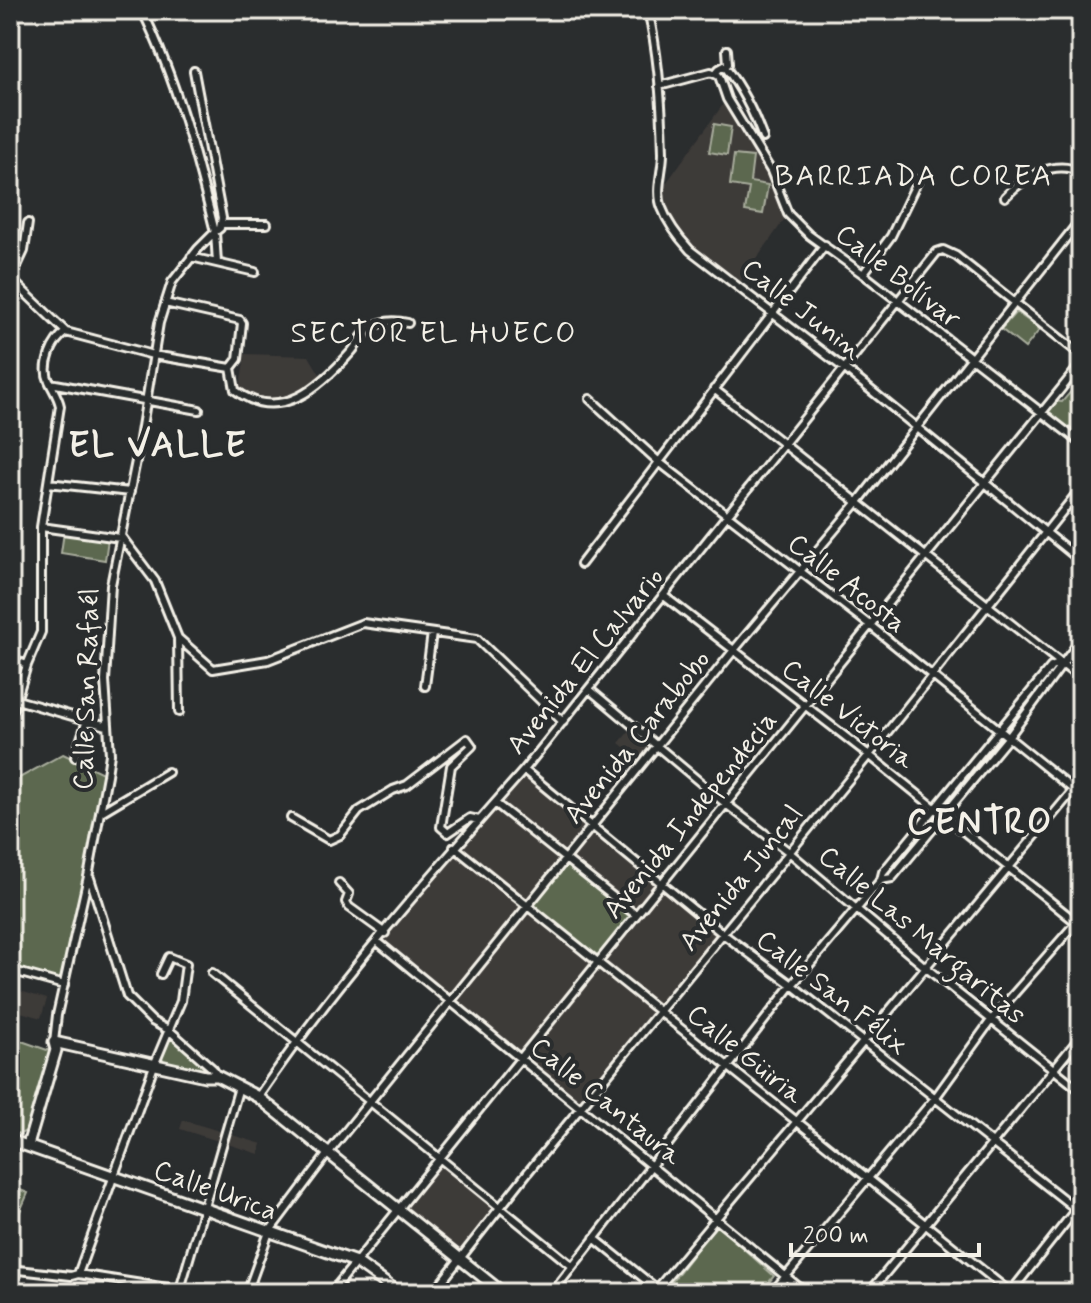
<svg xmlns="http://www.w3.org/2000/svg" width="1091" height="1303" font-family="Mynerve,sans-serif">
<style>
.built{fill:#3d3a38}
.green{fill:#5b6850;stroke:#a8ac9c;stroke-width:2}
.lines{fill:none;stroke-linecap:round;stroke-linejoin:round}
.street-casing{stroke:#f4f1e8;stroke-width:12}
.secondary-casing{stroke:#f4f1e8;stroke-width:15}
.street{stroke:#2a2d2e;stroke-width:6}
.secondary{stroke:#2a2d2e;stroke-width:9}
.labels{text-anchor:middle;stroke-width:8;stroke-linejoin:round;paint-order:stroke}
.street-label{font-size:28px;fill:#f4f1e8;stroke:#2a2d2e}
.neighbourhood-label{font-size:30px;letter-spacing:2px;fill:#f4f1e8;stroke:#2a2d2e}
.district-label{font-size:36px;font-weight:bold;letter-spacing:2px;fill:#f4f1e8;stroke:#2a2d2e}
</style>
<rect width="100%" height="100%" fill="#2a2d2e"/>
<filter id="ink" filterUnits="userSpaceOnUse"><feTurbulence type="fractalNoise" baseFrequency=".0125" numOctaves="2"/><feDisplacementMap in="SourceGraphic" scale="16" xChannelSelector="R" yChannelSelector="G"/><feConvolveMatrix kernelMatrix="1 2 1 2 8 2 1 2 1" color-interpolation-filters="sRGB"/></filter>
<g filter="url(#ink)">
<path class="built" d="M727 99 771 171 788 214 738 286 689 250 661 207 659 193Z
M245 354 309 356 321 376 299 396 288 400 247 396 240 388Z
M631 729 651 745 640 760 619 743Z
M524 770 723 934 580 1107 378 942Z
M10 988 47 999 41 1018 10 1009Z
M183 1120 262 1144 259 1154 180 1129Z
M439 1160 498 1207 458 1257 399 1209Z"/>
<path class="green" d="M714 124 731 127 727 155 709 152Z
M734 155 753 157 750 182 768 185 763 214 745 211 749 188 730 185Z
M1016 312 1040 329 1025 348 1001 329Z
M1081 366V440L1046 409 1053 401 1062 402 1081 380 1078 370Z
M64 532 108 539 105 560 61 553Z
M63 754 107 775 64 985 10 970V783Z
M568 862 633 915 597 958 532 905Z
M170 1034 213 1074 157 1061Z
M10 1037 50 1051 26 1131 20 1134 10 1131Z
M10 1186 28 1193 15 1223 10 1221Z
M716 1224 774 1276 760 1293H672L667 1288Z"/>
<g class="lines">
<defs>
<path id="street" d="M648 10C659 56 662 106 663 153 663 171 655 191 662 208 668 224 679 238 690 250L845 369 1081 561
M725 67C742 89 753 111 763 138
M194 71 222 218 220 228 215 232 217 263
M715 74 719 69 728 64 727 50
M659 86 711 72 719 76 727 99 771 171 788 214 809 235 863 274 1081 443
M1005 197C1024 177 1056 158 1081 173
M221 224H267
M191 257 255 272
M863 274 891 236 918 180
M11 279 66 332 153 355 231 368 238 359 242 323 240 320 165 303
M10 281 24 251 28 223
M231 368 235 390C280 425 322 385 352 351 359 343 362 333 372 327 383 320 395 320 408 323
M50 383 199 410
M714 389 1081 679
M590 399 659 462 871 626 1081 796
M48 483 130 492
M41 527 120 538
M121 536 155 581 178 638 213 669 268 660 363 623 477 639 563 722
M581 564 825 245
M664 596 869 755 1081 926
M178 638 179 712
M10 659 27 665 10 720
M27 665 41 632V527L60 406C58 396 53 390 49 381 42 366 52 341 66 332
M425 686 432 633
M589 689 726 804 789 852 925 967 1081 1091
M17 700 107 726
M75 757 87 720
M524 770 723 934 792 985 1081 1213
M495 803 636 915
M101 812 168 772
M291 818 329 840 340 835 359 811 393 790 407 785 467 739 472 746 451 766 441 827 448 833 470 818 479 820
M454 847 1011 1293
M90 878 127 996 152 1021 170 1031 213 1069 217 1076
M881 880 892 878 1008 738 1081 639
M339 883 349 894 346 902 349 907 385 933
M378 942 806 1293
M10 970 64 985
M212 973 572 1266
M54 1042 57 1015 89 872 107 775 110 754 105 681 111 585 138 451 159 323 172 282 198 249 215 232C196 156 177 81 142 10
M258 1097C337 981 431 875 524 770L937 252 943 250 956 256 1081 355
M594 1238 662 1293
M10 1269 71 1276 78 1274 199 1293
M78 1274 155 1063 181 1001 186 964 169 957 161 974
M657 1289 1081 781
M179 1293 239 1087
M247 1293 269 1232 329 1152 734 650 858 502 1081 219
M331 1293 1081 364
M433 1293 528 1172 869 755 1081 488
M552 1293 792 985 881 880 883 872 1051 667 1061 663
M772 1293 935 1098 992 1019 1081 917
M869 1293 1081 1036
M1010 1293 1081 1203"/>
<path id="secondary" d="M10 1140 356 1262 399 1293
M28 1145 56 1050 54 1042 205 1076H217L258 1097 503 1293"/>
</defs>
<use href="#street" class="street-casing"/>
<use href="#secondary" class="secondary-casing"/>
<use href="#street" class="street"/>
<use href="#secondary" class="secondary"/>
</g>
</g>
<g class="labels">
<g class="street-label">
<text transform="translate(899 275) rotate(38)" y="10">Calle Bolívar</text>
<text transform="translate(803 308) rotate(38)" y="10">Calle Junin</text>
<text transform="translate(848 582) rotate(38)" y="10">Calle Acosta</text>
<text transform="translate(584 660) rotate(-51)" y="10">Avenida El Calvario</text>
<text transform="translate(85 689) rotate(-88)" y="10">Calle San Rafaél</text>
<text transform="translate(849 713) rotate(38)" y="10">Calle Victoria</text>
<text transform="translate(636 736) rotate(-51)" y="10">Avenida Carabobo</text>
<text transform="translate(689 814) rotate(-51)" y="10">Avenida Independecia</text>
<text transform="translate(740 877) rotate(-51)" y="10">Avenida Juncal</text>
<text transform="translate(923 934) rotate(40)" y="10">Calle Las Margaritas</text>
<text transform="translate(833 991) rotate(38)" y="10">Calle San Félix</text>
<text transform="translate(746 1053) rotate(39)" y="10">Calle Güiria</text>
<text transform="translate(607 1100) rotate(39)" y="10">Calle Cantaura</text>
<text transform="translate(216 1189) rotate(20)" y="10">Calle Urica</text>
</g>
<g class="neighbourhood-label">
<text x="914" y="185">BARRIADA COREA</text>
<text x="434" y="342">SECTOR EL HUECO</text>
</g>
<g class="district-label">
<text x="158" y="456">EL VALLE</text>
<text x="980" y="833">CENTRO</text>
</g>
</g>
<rect width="1091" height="1303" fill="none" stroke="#2a2d2e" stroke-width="40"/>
<rect x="20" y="20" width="1051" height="1263" fill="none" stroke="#f4f1e8" stroke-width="3" filter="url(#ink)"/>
<path d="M791 1243v12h188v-12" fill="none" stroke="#f4f1e8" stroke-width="4"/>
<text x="803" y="1243" font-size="24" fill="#f4f1e8" stroke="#2a2d2e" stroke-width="6" paint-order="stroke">200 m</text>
</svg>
